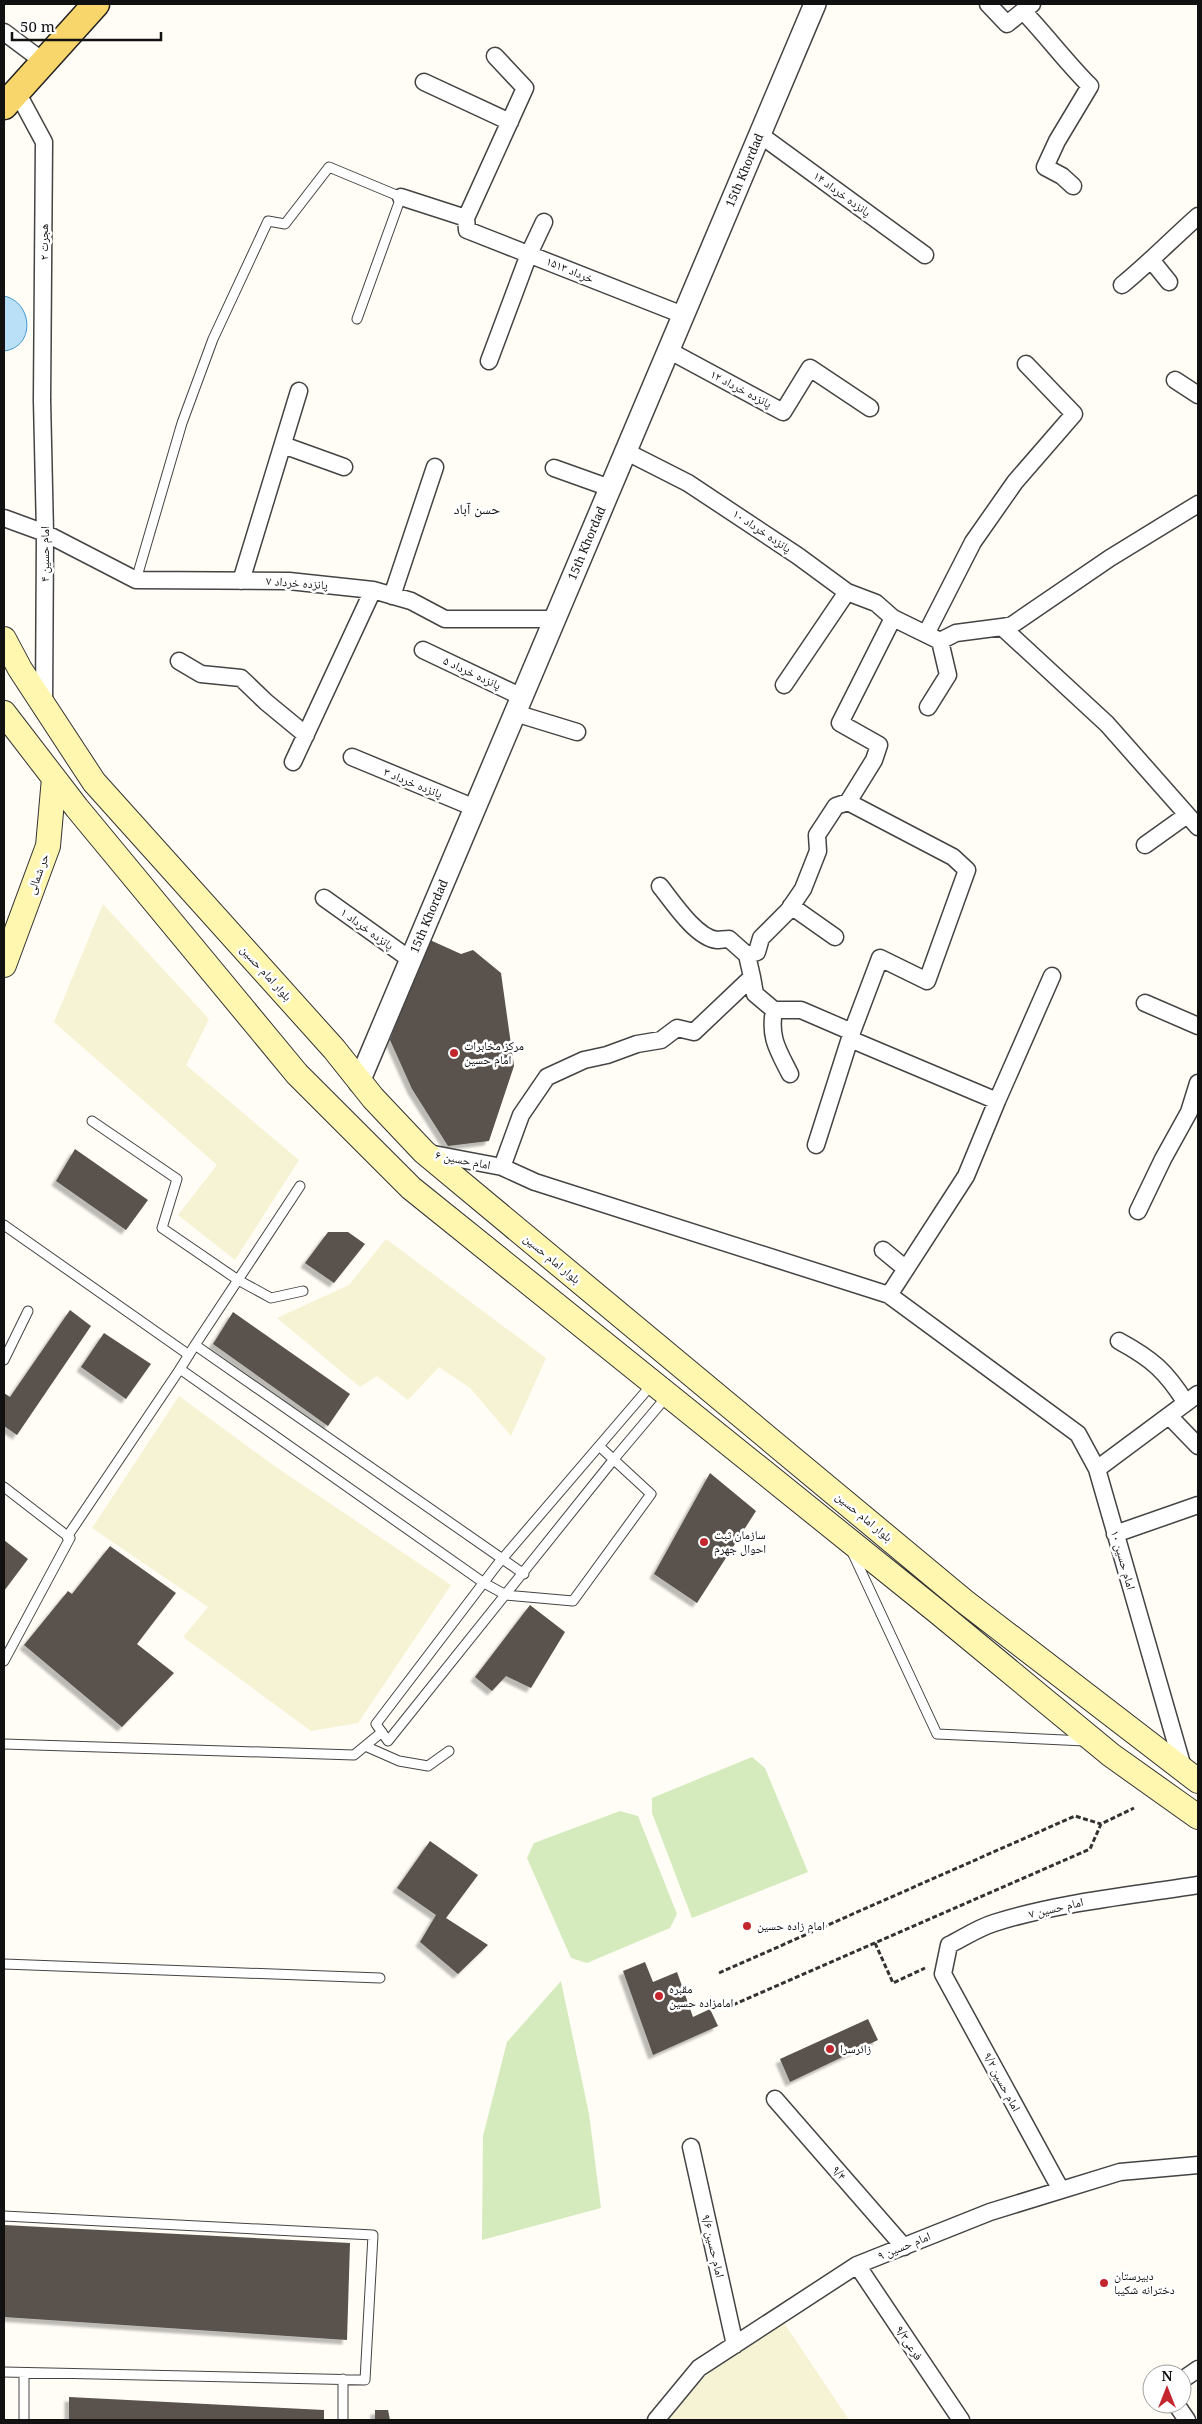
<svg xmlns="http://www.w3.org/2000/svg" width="1202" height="2424" font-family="'Noto Serif','Noto Naskh Arabic',serif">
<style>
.farmland{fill:#f6f3d4}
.green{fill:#d5ebbd}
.water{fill:#b9e0f7;stroke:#3f96cf}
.building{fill:#5a524d;filter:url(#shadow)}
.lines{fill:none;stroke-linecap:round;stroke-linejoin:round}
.service-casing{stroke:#444;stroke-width:11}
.minor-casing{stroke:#444;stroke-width:19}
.tertiary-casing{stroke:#444;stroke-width:24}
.secondary-casing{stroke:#333;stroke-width:26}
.primary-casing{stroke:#222;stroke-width:29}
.path{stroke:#333;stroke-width:3;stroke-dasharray:5 2.5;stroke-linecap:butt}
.service{stroke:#fff;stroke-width:9}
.minor{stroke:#fff;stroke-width:16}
.tertiary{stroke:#fff;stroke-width:21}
.secondary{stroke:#fff6b0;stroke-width:24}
.primary{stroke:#f9d66b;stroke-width:26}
.poi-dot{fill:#c4262e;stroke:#fff;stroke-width:2}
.labels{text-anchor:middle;stroke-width:5;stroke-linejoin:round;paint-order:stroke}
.street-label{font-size:12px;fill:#111;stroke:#fff}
.poi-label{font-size:12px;fill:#111;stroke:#fff;text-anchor:start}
.neighbourhood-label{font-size:14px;fill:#111;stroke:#fff}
</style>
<defs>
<filter id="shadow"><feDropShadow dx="-4.5" dy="4.5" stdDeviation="1" flood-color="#0004"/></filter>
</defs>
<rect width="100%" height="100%" fill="#fffdf5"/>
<path class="farmland" d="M103 904 209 1019 186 1065 299 1160 235 1260 178 1215 217 1165 54 1022Z
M386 1239 546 1358 511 1436 470 1388 439 1367 408 1400 377 1376 360 1387 277 1318 349 1285Z
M179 1396 273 1465 451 1585 358 1723 311 1731 183 1637 208 1607 92 1528Z
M780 2317 849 2420H663L735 2346Z"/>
<path class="green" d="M752 1757 765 1768 808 1872 692 1918 652 1813V1798Z
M620 1811 638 1816 677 1914 670 1928 587 1963 571 1958 527 1858 534 1843Z
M561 1981 589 2114 601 2208 482 2240 483 2136 507 2042Z"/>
<path class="water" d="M4 296C33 302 36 347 4 351Z"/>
<path class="building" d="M430 940 461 954 473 950 501 973 514 1066 489 1141 448 1146 412 1089 390 1040 413 979Z
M75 1149 148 1200 126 1230 56 1181Z
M328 1232H348L365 1244 334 1283 305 1263Z
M70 1310 91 1326 17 1435 4 1426V1393L10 1397Z
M233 1312 350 1394 328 1426 213 1344Z
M104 1333 151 1364 126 1399 81 1367Z
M710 1473 756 1511 697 1603 654 1574Z
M4 1540 28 1559 4 1591Z
M110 1546 176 1593 137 1644 174 1673 122 1727 24 1645 68 1591 72 1594Z
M530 1605 565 1632 531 1688 506 1676 492 1691 475 1677Z
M430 1841 478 1875 446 1918 488 1945 458 1974 420 1942 436 1915 397 1888Z
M645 1962 653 1982 677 1972 693 2017 710 2009 718 2026 653 2055 623 1971Z
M868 2019 878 2040 790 2082 780 2059Z
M4 2225 350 2243 347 2340 4 2317Z
M69 2397 324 2410V2420H69Z
M375 2410H388L390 2420H375Z"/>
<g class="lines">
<defs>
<path id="service" d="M136 580 182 423 213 339 268 221 285 224 329 167 401 197 357 319
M92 1121 177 1179 162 1228 238 1280 271 1298 303 1291
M4 1225 189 1355
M195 1345 300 1186
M4 1360 28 1311
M653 1383 497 1565 376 1724 388 1741 614 1459 668 1395
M4 1487 70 1538 4 1661
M67 1537 180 1369
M853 1554 937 1734 1085 1741
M524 1574 195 1345 180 1369 484 1583 506 1595 573 1601 651 1494 599 1446
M4 1744 354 1755 382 1732
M365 1746 399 1761 428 1766 449 1751
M4 1964 380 1978
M4 2216 373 2235 365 2380 4 2372
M24 2373V2420
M343 2379V2420"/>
<path id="minor" d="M988 4 1007 24 1023 11
M1032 4 1023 11C1046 35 1066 62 1090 86L1057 141 1045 167 1062 176 1073 186
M4 32 44 62
M424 82 510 122
M17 92 44 142 42 400 45 533 44 707
M759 134 925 255
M401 197 466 218 525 88 495 56
M466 218 467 230 683 315
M1152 261 1169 282
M1122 285C1149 263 1172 239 1198 216
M668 350 783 412 810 368 870 408
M489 361 529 254 544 222
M1175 380 1198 395
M283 445 344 467
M625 451 688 483 798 556 847 592 876 603 893 618
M554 468 610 488
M1198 504 1110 558 1012 625 1002 627 1107 724 1198 827
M4 518 45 533 136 580 289 581 373 590 411 601 445 619H554
M241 581 299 391
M392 596 435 467
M926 634 973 542 1015 482 1074 414 1026 364
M940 641 956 633 1002 627
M423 650 522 697
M179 661 201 674 241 678 266 702 306 735
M784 685 847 592
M515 713 577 732
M352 757 475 808
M293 762 373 590
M848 802 874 760 879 745 840 723 893 618 940 641 948 675 928 707
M1145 845 1187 815
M324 898 411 960
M791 906 835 937
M747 955 757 952 761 938 788 911 803 889 818 851 817 835 836 806 848 802 953 857 967 870 927 981 880 958 852 1032 801 1010H774L755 994 752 977
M1145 1003 1198 1026
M774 1010C769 1038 778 1050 790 1074
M850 1039 997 1101 1052 976
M816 1145 852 1032
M428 1153 502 1167 535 1182 889 1295 1078 1434 1097 1469
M502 1167 521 1115 547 1077 584 1060 607 1055 637 1044 661 1040 677 1028 694 1032 752 977 747 955 729 939C725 939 720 940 717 940 696 938 672 901 660 886
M1138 1211 1163 1159 1189 1112 1198 1083
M883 1250 906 1269
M889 1295 966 1176 997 1101
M1119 1341C1152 1359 1166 1371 1186 1403
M1169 1416 1198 1446
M1115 1534 1198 1505
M1184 1771 1097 1469 1198 1394
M775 2099 904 2247
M691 2147 735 2345
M1061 2190 943 1974 949 1945C963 1938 978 1928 994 1923 1060 1902 1129 1896 1198 1885
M857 2265 961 2420
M1182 2380 1198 2369
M1176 2404 1187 2420
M656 2420 699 2368 857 2265 990 2212 1120 2172 1198 2165"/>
<g id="tertiary">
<path id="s1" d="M359 1082 815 4"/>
</g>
<path id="secondary" d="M4 639 20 669 94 782 334 1049 373 1098 424 1152 964 1601 1198 1781
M4 713 77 808 297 1074 411 1188 939 1613 1111 1755 1198 1817
M4 965 48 846 54 778"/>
<path id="primary" d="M4 106 96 4"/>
</defs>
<use href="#service" class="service-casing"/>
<use href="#minor" class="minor-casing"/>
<use href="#tertiary" class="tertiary-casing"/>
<use href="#secondary" class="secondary-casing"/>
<use href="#primary" class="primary-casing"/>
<path class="path" d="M875 1943 893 1983 925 1968
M719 1973 1075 1816 1101 1824
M733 2005 1090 1849 1101 1824 1134 1808"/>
<use href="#service" class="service"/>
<use href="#minor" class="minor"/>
<use href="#tertiary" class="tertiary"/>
<use href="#secondary" class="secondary"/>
<use href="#primary" class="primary"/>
</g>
<g class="poi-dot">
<circle cx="454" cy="1053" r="5"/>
<circle cx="704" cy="1542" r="5"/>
<circle cx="747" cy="1926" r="5"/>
<circle cx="659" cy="1996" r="5"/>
<circle cx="830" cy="2049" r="5"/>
<circle cx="1104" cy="2283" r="5"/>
</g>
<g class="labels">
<g class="street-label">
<text dy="4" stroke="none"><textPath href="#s1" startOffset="990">15th Khordad</textPath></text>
<text transform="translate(842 194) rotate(36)" y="4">پانزده خرداد ۱۴</text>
<text transform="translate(44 242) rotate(-90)" y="4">هجرت ۲</text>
<text transform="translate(570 270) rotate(22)" y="4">۱۵خرداد ۱۳</text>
<text transform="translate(741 389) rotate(28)" y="4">پانزده خرداد ۱۲</text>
<text transform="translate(762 531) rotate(34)" y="4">پانزده خرداد ۱۰</text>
<text dy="4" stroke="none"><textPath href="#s1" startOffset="585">15th Khordad</textPath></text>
<text transform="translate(45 554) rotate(-90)" y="4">امام حسین ۴</text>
<text transform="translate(297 583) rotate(4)" y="4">پانزده خرداد ۷</text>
<text transform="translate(472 673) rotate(25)" y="4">پانزده خرداد ۵</text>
<text transform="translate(413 783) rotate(22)" y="4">پانزده خرداد ۳</text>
<text transform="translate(38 874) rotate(-70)" y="4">حر شمالی</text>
<text dy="4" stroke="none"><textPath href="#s1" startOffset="180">15th Khordad</textPath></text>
<text transform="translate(367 929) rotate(36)" y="4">پانزده خرداد ۱</text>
<text transform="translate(266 973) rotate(48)" y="4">بلوار امام حسین</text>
<text transform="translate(463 1160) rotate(11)" y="4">امام حسین ۶</text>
<text transform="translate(552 1259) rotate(40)" y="4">بلوار امام حسین</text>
<text transform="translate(864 1517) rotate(40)" y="4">بلوار امام حسین</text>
<text transform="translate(1123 1560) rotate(74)" y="4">امام حسین ۱۰</text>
<text transform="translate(1056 1908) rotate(-13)" y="4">امام حسین ۷</text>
<text transform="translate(1002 2082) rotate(62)" y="4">امام حسین ۹/۲</text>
<text transform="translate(839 2173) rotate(49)" y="4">۹/۴</text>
<text transform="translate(713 2246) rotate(77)" y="4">امام حسین ۹/۶</text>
<text transform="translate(904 2246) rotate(-22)" y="4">امام حسین ۹</text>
<text transform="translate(909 2343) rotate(56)" y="4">فرعی۹/۳</text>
</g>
<g class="poi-label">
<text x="464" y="1050">مرکز مخابرات<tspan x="464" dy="14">امام حسین</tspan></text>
<text x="714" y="1539">سازمان ثبت<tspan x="714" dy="14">احوال جهرم</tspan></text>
<text x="757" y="1930">امام زاده حسین</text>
<text x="669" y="1993">مقبره<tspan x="669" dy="14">امامزاده حسین</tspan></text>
<text x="840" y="2053">زائرسرا</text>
<text x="1114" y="2280">دبیرستان<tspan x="1114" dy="14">دخترانه شکیبا</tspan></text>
</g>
<g class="neighbourhood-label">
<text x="477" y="514">حسن آباد</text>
</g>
</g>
<rect width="1202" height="2424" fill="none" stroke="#111111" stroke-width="10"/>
<g transform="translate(1167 2389)"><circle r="24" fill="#ffffff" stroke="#a0a0a0"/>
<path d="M0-4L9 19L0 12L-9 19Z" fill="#c4262e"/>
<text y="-8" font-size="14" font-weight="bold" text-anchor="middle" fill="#111111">N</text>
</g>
<path d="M12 32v8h149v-8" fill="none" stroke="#111111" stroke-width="2.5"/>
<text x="20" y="32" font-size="15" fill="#111111" stroke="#ffffff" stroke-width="4" paint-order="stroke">50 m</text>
</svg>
